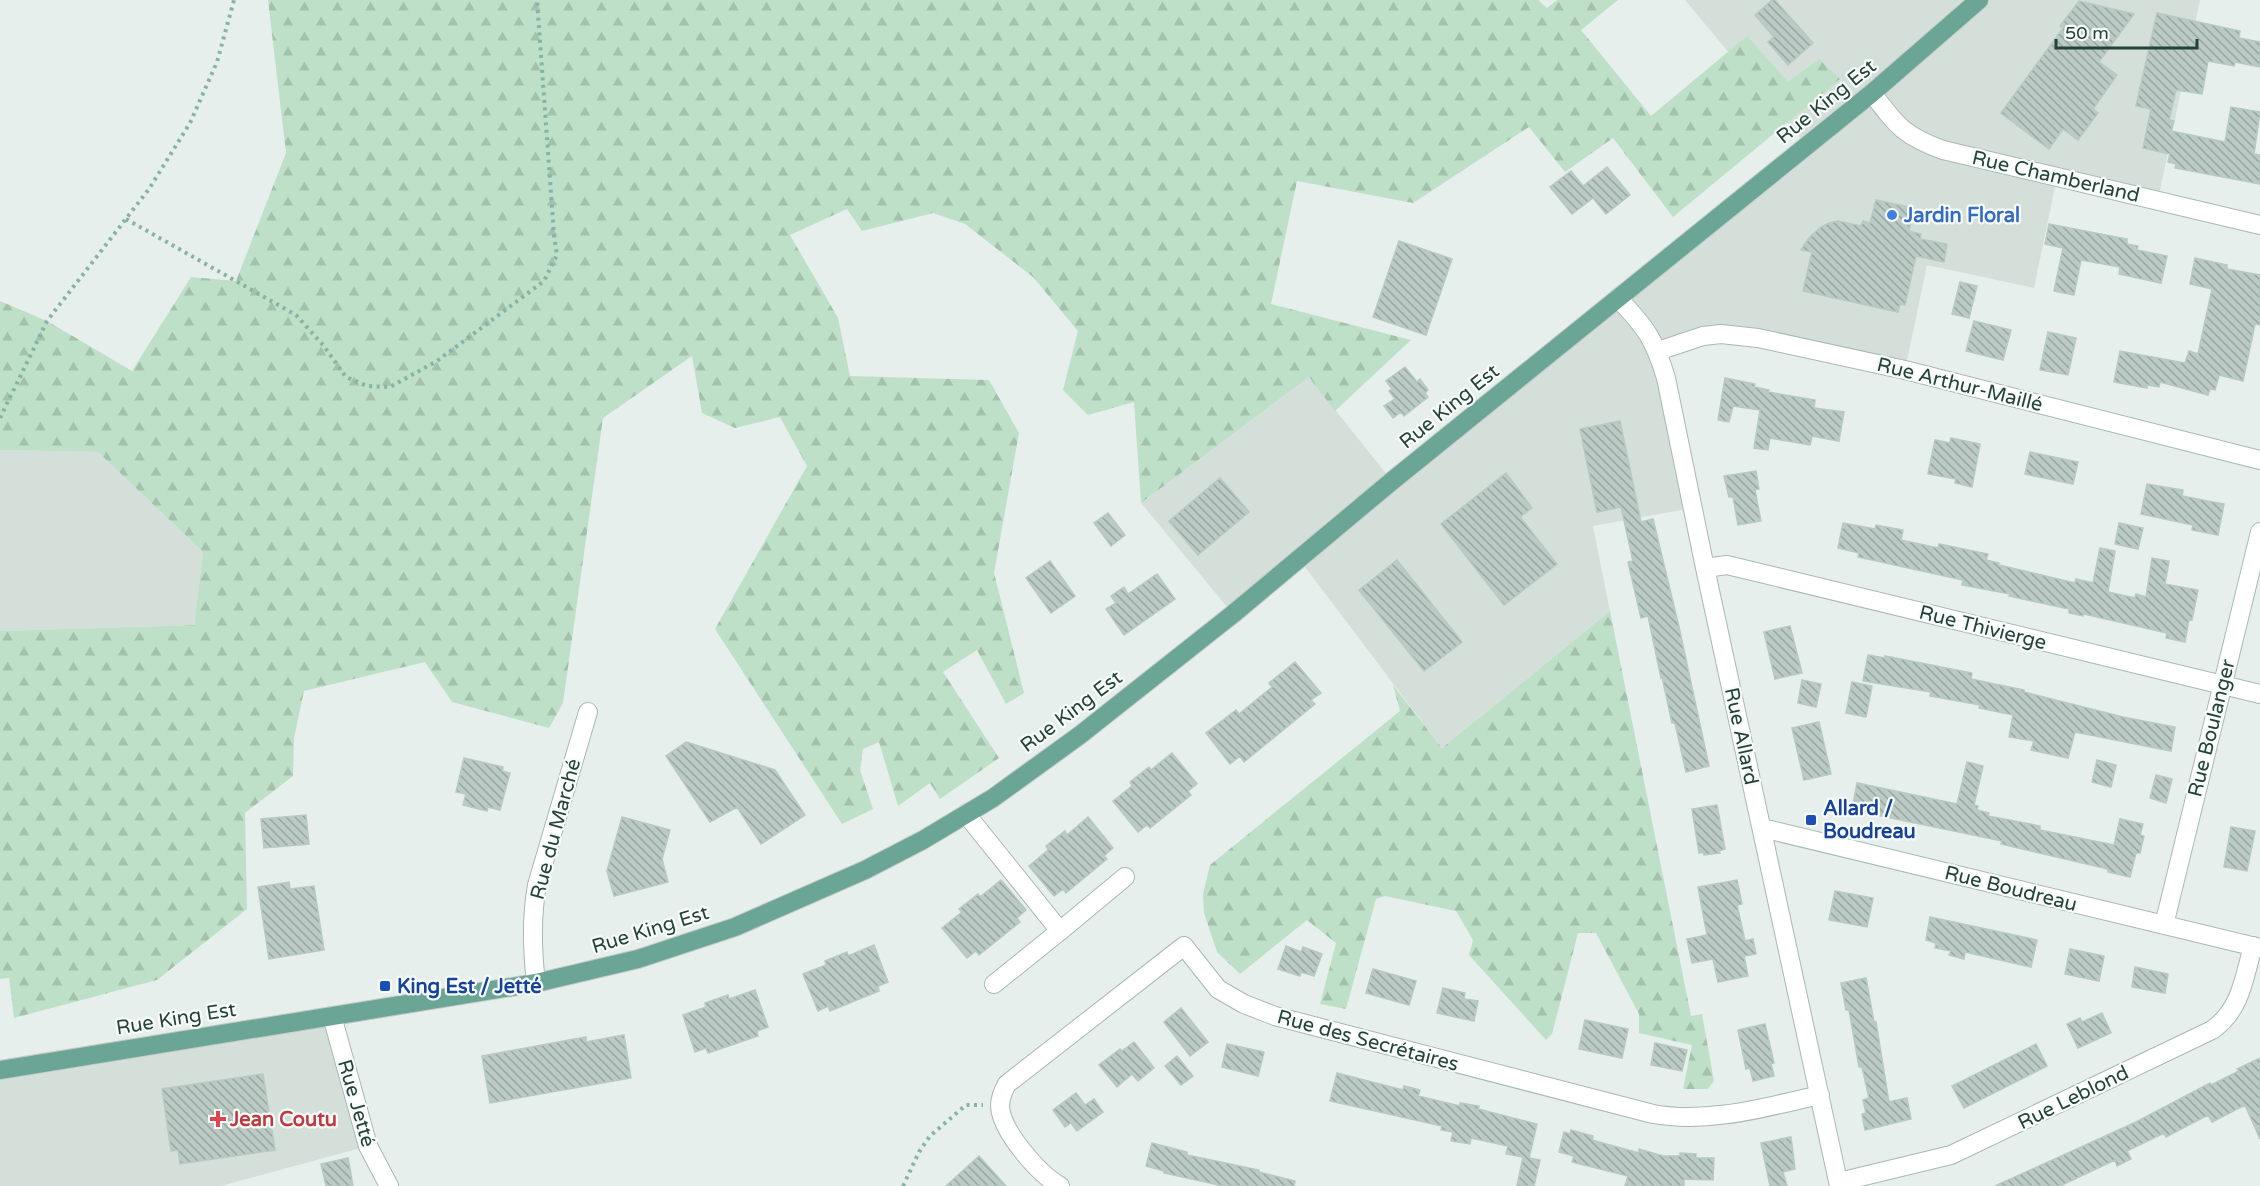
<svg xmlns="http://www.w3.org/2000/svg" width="2260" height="1186" font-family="'Varela Round',sans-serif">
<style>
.built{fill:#d4dfda}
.forest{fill:url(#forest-firs)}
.building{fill:url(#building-back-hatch);stroke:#b8c9c2;stroke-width:1.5}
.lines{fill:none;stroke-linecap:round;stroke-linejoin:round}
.minor-casing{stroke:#a8b8b2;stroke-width:20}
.major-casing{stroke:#c2cac8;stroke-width:20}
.path{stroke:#86b3a5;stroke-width:4;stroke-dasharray:3 4.5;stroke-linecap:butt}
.minor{stroke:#fff;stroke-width:18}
.major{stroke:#6aa596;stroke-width:18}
.shop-dot{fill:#3f7fe0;stroke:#f7fbf9;stroke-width:2}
.transit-dot{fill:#1a4fb4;stroke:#f7fbf9;stroke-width:2}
.health-dot{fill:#e0444e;stroke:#f7fbf9;stroke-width:2}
.labels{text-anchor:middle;stroke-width:4.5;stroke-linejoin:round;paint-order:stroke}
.street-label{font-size:20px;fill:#24423a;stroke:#f7fbf9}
.shop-label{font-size:20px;font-weight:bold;fill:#366cbe;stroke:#f7fbf9;text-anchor:start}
.transit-label{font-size:20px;font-weight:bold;fill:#164399;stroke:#f7fbf9;text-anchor:start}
.health-label{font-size:20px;font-weight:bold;fill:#be3a42;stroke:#f7fbf9;text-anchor:start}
</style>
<defs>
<pattern id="forest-firs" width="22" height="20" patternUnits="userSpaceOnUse" patternTransform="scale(1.5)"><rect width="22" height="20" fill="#bfe0c8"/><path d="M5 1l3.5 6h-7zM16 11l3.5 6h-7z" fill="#a4c1ad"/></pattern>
<pattern id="building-back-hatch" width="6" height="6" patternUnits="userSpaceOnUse" patternTransform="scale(1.5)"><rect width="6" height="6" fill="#bbcac4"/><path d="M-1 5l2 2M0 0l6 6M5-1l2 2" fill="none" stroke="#98a6a0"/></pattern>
</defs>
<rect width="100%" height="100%" fill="#e6efeb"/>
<path class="built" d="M1685 0H2200L2158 200 2057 177 2034 288 1927 265 1905 370 1758 338 1658 351 1692 508 1593 526 1610 611 1442 748 1299 559 1233 614 1141 503 1309 377 1392 481 1806 145Z
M0 450 98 452 203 552 194 625 0 631Z
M332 1016 368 1146 221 1186H0V1070Z"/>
<path class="forest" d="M268 0H1538L1547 8 1557 0H1618L1581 30 1651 116 1747 36 1788 82 1819 59 1840 79 1673 217 1613 138 1565 172 1529 127 1413 203 1297 181 1271 304 1411 340 1335 411 1309 377 1141 503 1134 402 1088 415 1063 390 1078 331 1033 277 965 224 933 213 862 231 847 209 790 235 838 318 850 376 989 380 1019 433 994 573 1024 693 1006 704 977 650 943 672 999 758 940 799 930 783 898 806 879 742 863 749 860 770 873 809 842 824 715 629 807 466 780 417 735 428 702 413 692 356 603 418 563 703 549 728 452 702 425 662 304 691 294 738 293 776 245 813 247 909 157 980 14 1018 9 978 0 979V631L194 625 203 552 98 452 0 450V301L47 321 132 371 191 277 236 281 286 153Z
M1610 611 1691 1016 1702 1014 1714 1081 1708 1089H1683L1692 1045 1639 1033V1014L1596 933H1578L1552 1034 1546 1040 1469 955 1473 940 1456 911 1385 896 1376 899 1346 1009 1320 1004 1336 943 1307 920 1240 974 1217 952 1204 913 1203 894 1210 865 1400 711 1393 685 1442 748Z"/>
<path class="building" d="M1772 0H1775L1813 43 1788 65 1768 42 1774 37 1755 15Z
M2079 1 2134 14 2099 62 2117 75 2093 109 2098 113 2078 140 2063 129 2049 149 2001 113 2063 28 2060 26Z
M2157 13 2240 31 2239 38 2260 42V67L2235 62 2234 66 2208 61 2202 94 2176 90 2169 120 2174 121 2171 131 2225 142 2231 107 2260 112 2254 154 2260 155V184L2175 168 2176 164 2168 162 2170 154 2143 148 2151 109 2136 106Z
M1607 167 1630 195 1606 214 1593 198 1572 214 1550 187 1571 171 1583 186Z
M1876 200 1914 208 1909 231 1921 234 1920 239 1947 244 1944 262 1916 256 1905 305 1900 304 1898 312 1803 291 1812 252 1801 250 1809 238 1821 227 1829 223 1838 221 1861 226 1863 221 1870 223Z
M2049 224 2127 239V244L2138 246 2137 250 2167 256 2161 283 2119 274 2120 267 2081 260 2074 295 2054 291 2063 248 2045 244Z
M1399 241 1452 259 1426 335 1373 317Z
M2195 258 2227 265V269L2260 275V325L2255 324 2243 381 2219 375 2215 390 2210 389 2208 395 2160 382 2159 387 2147 385V388L2114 382 2120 351 2185 363 2189 351 2198 354 2212 289 2190 284Z
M1960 282 1977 286 1969 318 1952 314Z
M1974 321 2011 330 2003 360 1966 351Z
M2048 332 2076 338 2068 375 2040 370Z
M1405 367 1417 382 1420 379 1428 390 1425 393 1428 397 1404 416 1401 412 1393 418 1384 406 1395 399 1389 391 1392 389 1386 381Z
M1725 378 1755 384 1754 387 1769 390 1768 392 1815 400 1814 408 1844 412 1839 441 1812 436 1810 445 1770 438 1768 450 1754 448 1760 410 1733 406 1729 422 1718 420Z
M1620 421 1641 522 1653 519 1679 627 1709 766 1686 772 1675 723H1672L1662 677 1661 678 1648 616 1641 618 1628 562 1633 561 1621 507 1597 512 1580 429Z
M1951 438 1980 444 1972 487 1955 483 1956 479 1928 474 1935 440 1950 443Z
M2030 452 2078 462 2073 484 2025 474Z
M1756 471 1759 489 1755 490 1761 521 1738 525 1733 497H1729L1724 476Z
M1506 473 1532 508 1520 517 1557 564 1504 605 1441 524Z
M1220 478 1249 512 1198 555 1169 521Z
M2147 484 2183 490 2182 496 2224 504 2218 535 2192 530 2193 525 2141 514Z
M1108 513 1125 535 1111 546 1094 523Z
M1843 523 1875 529 1876 525 1903 530 1901 540 1938 548 1939 544 1988 554 1986 560 1999 563V565L2075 583 2076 579 2093 583 2100 548 2115 551 2108 592 2135 598 2136 594 2146 597 2152 558 2169 561 2165 584 2198 590 2192 620 2189 619 2185 642 2166 638 2167 633 2084 614 2083 616 2069 613V609L2009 596 2010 594 1962 585 1963 580 1858 557 1859 553 1838 548Z
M2119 523 2143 528 2138 549 2115 544Z
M1397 560 1462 642 1424 671 1359 590Z
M1050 561 1075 596 1051 613 1026 578Z
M1157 574 1175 599 1124 635 1106 609 1116 603 1111 596 1124 587 1128 594Z
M1790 626 1802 673 1775 679 1764 632Z
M1868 655 1885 658V656L1972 673 1971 679 2024 690V692L2123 717 2175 727 2171 751 2075 732 2068 758 2031 750 2034 741 2009 737 2013 715 1979 708 1980 705 1930 696 1931 692 1863 681Z
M1295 662 1321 693 1311 700 1315 704 1244 762 1240 756 1230 764 1206 733 1236 710 1239 714 1272 687 1269 683Z
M1802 680 1821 684 1816 707 1798 703Z
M1852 682 1872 686 1866 717 1846 713Z
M1819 722 1831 774 1804 780 1792 728Z
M686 742 775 770 805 815 761 844 737 807 710 822 666 756Z
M1172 753 1197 784 1188 791 1191 795 1150 828 1147 825 1138 832 1113 801 1132 786 1130 782 1149 767 1151 770Z
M464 758 503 767 502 771 510 773 500 810 488 807 487 811 463 805 466 794 456 792Z
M2097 760 2116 765 2111 787 2092 782Z
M1967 762 1983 766 1974 805 1978 806 1977 810 1989 813 1988 816 2040 826V830L2114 845 2120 819 2143 824 2140 835 2144 836 2140 853H2136L2130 877 2108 872V869L2001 844 2002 841 1852 810 1857 783 1957 804Z
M2156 775 2172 779 2166 803 2150 798Z
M1717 805 1725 849 1719 851 1720 853 1704 855 1703 852 1699 853 1692 809Z
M306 815 309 844 264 848 261 819Z
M622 817 670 830 662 859 668 882 614 896 607 871Z
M1088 817 1113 848 1104 856 1107 859 1066 893 1063 889 1054 896 1029 866 1048 850 1046 846 1065 831 1067 835Z
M2231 827 2255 831 2247 871 2224 867Z
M1001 880 1026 910 1017 918 1020 922 979 955 976 951 967 958 942 928 962 912 959 909 978 894 980 897Z
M1737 880 1742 904 1737 905 1745 941 1753 939 1756 954 1744 956 1748 976 1718 982 1713 959 1692 963 1687 939 1707 935 1698 887Z
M289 882 290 889 314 886 324 950 269 959 258 887Z
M1835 891 1873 898 1867 927 1829 920Z
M1930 917 2037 940 2031 967 1965 952 1964 959 1949 955 1951 951 1935 948 1936 943 1926 940Z
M874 945 888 982 878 986 879 991 830 1011 828 1006 818 1011 803 974 826 965 825 961 847 952 848 956Z
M1286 946 1301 952 1303 947 1322 954 1314 976 1301 972 1300 976 1278 969Z
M2070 949 2104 956 2099 981 2065 974Z
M2135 967 2168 974 2165 993 2132 987Z
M1373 969 1416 981 1409 1005 1366 993Z
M1866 978 1874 1022H1876L1889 1102 1907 1098 1911 1119 1865 1130 1862 1114 1866 1113 1863 1100 1869 1098 1862 1067H1859L1849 1010H1846L1841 983Z
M1443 988 1465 993 1464 999 1478 1001 1474 1021 1437 1013Z
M755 990 768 1027 757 1031 758 1036 708 1053 706 1048 695 1052 683 1015 706 1007 705 1003 728 995 729 999Z
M1181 1008 1208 1042 1190 1056 1164 1022Z
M2102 1013 2111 1033 2078 1048 2067 1024 2080 1018 2082 1022Z
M1585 1020 1628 1029 1622 1058 1579 1049Z
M1765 1024 1774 1063 1771 1064 1774 1076 1753 1081 1750 1068 1746 1069 1738 1030Z
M624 1035 631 1078 490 1103 482 1056 586 1037V1042Z
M1134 1042 1154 1068 1138 1081 1132 1074 1117 1087 1099 1065 1120 1049 1122 1051Z
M1655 1043 1687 1050 1682 1071 1651 1065Z
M1227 1044 1264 1052 1258 1076 1222 1067Z
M2036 1044 2047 1066 1964 1108 1952 1086Z
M1177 1056 1193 1076 1181 1085 1165 1066Z
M2260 1058V1139L2245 1105 2212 1122 2208 1115 2166 1137 2164 1133 2127 1151 2131 1159 2117 1166 2115 1160 2060 1186H1995L2136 1122 2210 1083 2211 1085 2239 1071 2237 1069Z
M1337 1073 1403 1090 1404 1086 1420 1090 1418 1096 1460 1106V1103L1479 1106 1478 1109 1537 1124 1529 1158 1540 1160 1534 1186H1517L1523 1157 1506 1154 1508 1146 1471 1138 1470 1144 1451 1141 1453 1132 1441 1130 1442 1126 1330 1101Z
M263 1074 275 1150 180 1164 178 1150 171 1151 162 1089Z
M1076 1093 1085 1105 1094 1099 1103 1112 1077 1131 1071 1123 1065 1127 1053 1110Z
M1571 1130 1593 1136 1592 1140 1639 1153V1149L1663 1156H1680V1153L1696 1154V1158H1714L1713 1180 1684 1179V1186H1625L1628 1176 1572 1162 1574 1156 1559 1152 1564 1132 1570 1134Z
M1791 1137 1795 1169 1783 1172 1787 1186H1770L1761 1143Z
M1152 1143 1187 1152V1155L1259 1170V1172L1295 1181 1294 1186H1223L1164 1173V1171L1146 1166Z
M979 1156 1006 1186H946Z
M348 1158 353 1186H326L321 1164Z"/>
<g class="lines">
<defs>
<path id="minor" d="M1872 93C1897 126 1904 136 1943 150L2260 225
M1618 298C1646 328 1654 338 1666 378L1705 568 1839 1186
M1658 351 1703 336 1721 334 1758 338 1905 370 2260 460
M1705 568 1727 565 2260 694
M966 814 1060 931 1125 877
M1762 828 2260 948
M2164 925 2260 532
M536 983C532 949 531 918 537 885L588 712
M994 984 1060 931
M332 1016 368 1146 389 1186
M1839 1182 1951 1155 2212 1030C2241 1010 2244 978 2253 946
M1060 1186C1039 1174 1001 1131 1000 1106 1000 1097 1003 1091 1007 1084L1184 946 1218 989 1244 1004 1275 1016 1653 1114C1709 1124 1766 1107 1820 1095"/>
<path id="major" d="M0 1070 536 983 638 959 735 927 865 870 923 840 993 798 1080 735 1233 614 1392 481 1872 93 1979 0"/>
</defs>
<use href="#minor" class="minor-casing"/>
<use href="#major" class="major-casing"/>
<path class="path" d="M126 219 296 315 323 345 346 377 367 386 390 387 437 361 544 281 557 255 554 235 537 0
M0 418 47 321 149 189 190 123 217 62 234 0
M903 1186 919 1152 930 1136 966 1105H983"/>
<use href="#minor" class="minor"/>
<use href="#major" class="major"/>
</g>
<circle class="shop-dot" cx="1892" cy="215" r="6"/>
<g class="transit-dot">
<rect x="1805" y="814" width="12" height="12" rx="3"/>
<rect x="379" y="980" width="12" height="12" rx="3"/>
</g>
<path class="health-dot" d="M215 1110h6v6h6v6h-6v6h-6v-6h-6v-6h6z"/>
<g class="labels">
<g class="street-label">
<text transform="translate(1826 101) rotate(-39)" y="7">Rue King Est</text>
<text transform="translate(2056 176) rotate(13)" y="7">Rue Chamberland</text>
<text transform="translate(1960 384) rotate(14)" y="7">Rue Arthur-Maillé</text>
<text transform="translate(1449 406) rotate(-39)" y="7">Rue King Est</text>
<text transform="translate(1983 627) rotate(14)" y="7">Rue Thivierge</text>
<text transform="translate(1071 711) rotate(-37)" y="7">Rue King Est</text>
<text transform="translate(2211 728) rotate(-76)" y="7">Rue Boulanger</text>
<text transform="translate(1742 736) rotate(78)" y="7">Rue Allard</text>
<text transform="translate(555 829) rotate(-75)" y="7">Rue du Marché</text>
<text transform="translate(2011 888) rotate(14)" y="7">Rue Boudreau</text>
<text transform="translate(650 929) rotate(-17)" y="7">Rue King Est</text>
<text transform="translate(176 1018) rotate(-9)" y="7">Rue King Est</text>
<text transform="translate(1368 1040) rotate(15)" y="7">Rue des Secrétaires</text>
<text transform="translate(2073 1097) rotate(-26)" y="7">Rue Leblond</text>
<text transform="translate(357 1103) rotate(74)" y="7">Rue Jetté</text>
</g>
<g class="shop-label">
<text x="1904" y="222">Jardin Floral</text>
</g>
<g class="transit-label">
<text x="1823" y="815">Allard /<tspan x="1823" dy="23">Boudreau</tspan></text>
<text x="397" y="993">King Est / Jetté</text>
</g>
<g class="health-label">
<text x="230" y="1126">Jean Coutu</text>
</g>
</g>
<path d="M2056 39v9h141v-9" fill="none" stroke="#24423a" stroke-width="3"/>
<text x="2065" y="39" font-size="18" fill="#24423a" stroke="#f7fbf9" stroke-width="4.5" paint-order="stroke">50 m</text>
</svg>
